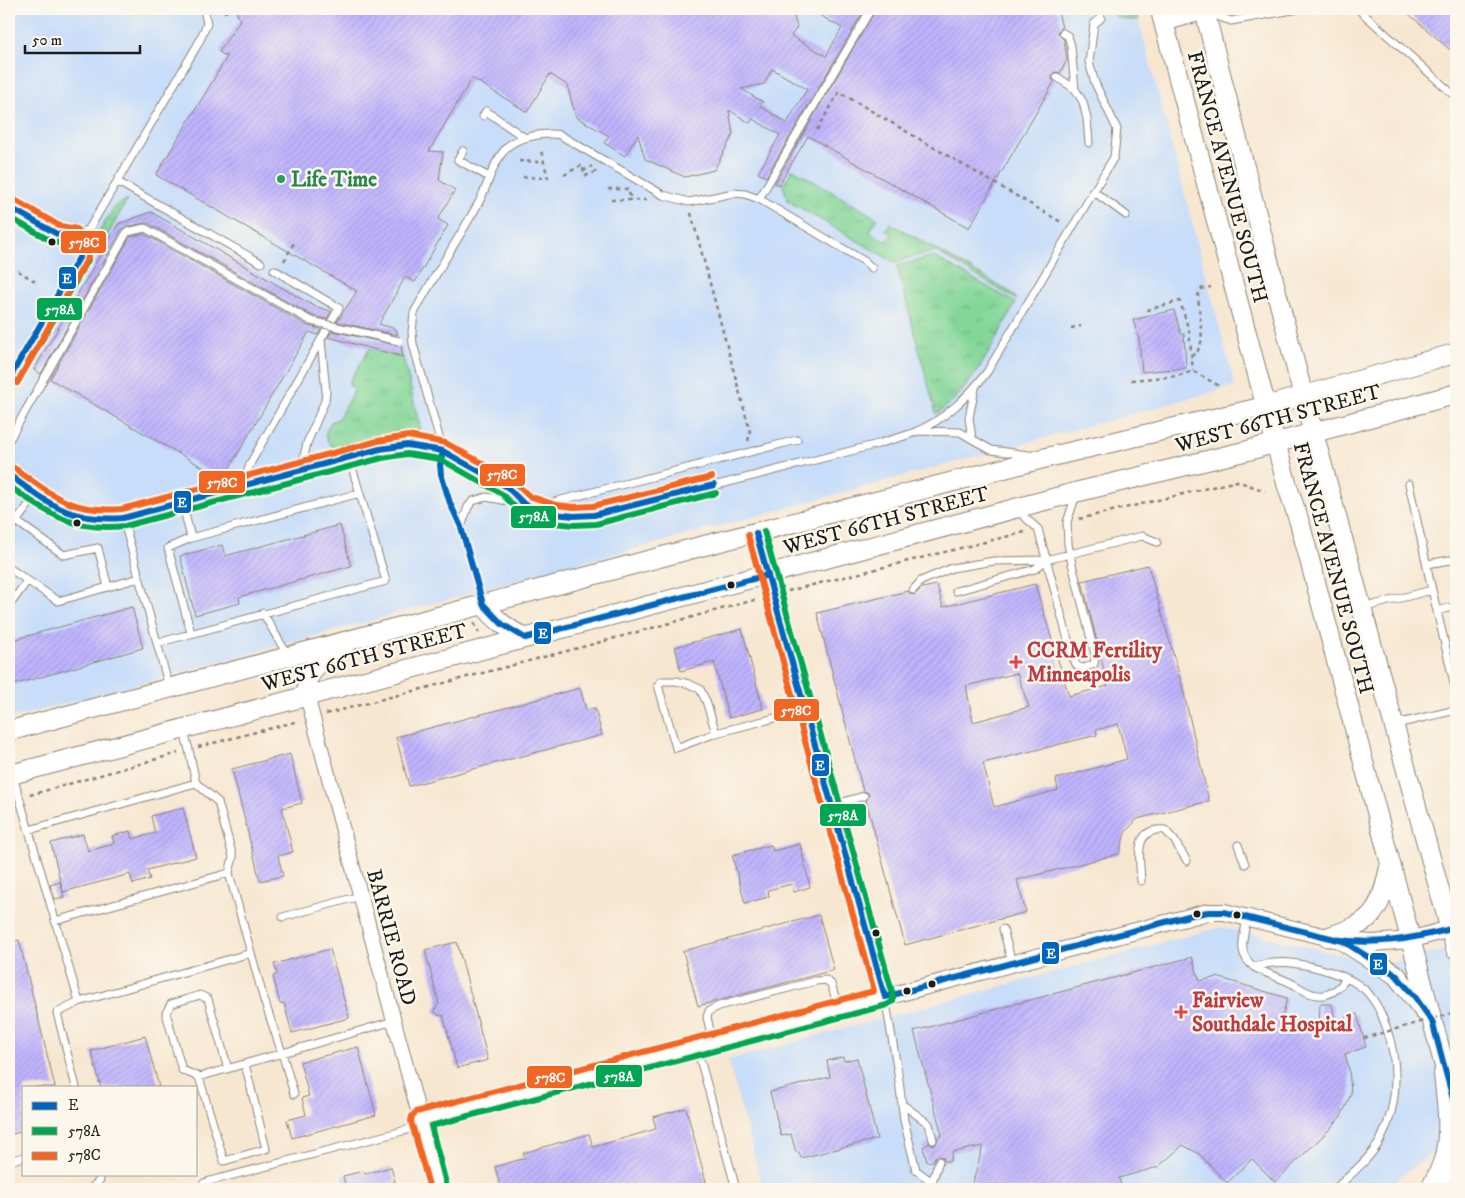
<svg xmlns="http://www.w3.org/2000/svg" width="1465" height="1198" font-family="'IM FELL DW Pica',serif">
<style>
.built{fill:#c7ddf9}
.grass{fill:url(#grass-tufts);stroke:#50795a}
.building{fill:url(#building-hatch);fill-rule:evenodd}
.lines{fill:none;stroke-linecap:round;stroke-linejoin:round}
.service-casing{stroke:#8a8276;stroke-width:9}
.minor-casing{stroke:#8a8276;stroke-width:16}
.tertiary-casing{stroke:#8a8276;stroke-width:18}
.secondary-casing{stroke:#8a8276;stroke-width:21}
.motorway-casing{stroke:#8a8276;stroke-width:26}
.path{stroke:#8a8276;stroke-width:2.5;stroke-dasharray:4 4;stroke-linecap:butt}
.service{stroke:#fff;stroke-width:7}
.minor{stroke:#fff;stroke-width:14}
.tertiary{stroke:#fff;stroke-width:16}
.secondary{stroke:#fff;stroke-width:19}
.motorway{stroke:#fff;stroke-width:24}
.service-bridge-casing{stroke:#8a8276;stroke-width:9;stroke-linecap:butt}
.path-bridge{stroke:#8a8276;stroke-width:2.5;stroke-dasharray:4 4;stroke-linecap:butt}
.service-bridge{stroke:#fff;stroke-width:7}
.bus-1-casing{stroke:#fbf7ec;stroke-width:10}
.bus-2-casing{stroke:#fbf7ec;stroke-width:10}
.bus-3-casing{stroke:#fbf7ec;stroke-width:10}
.bus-1{stroke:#0065bd;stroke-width:6}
.bus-2{stroke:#00a651;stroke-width:6}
.bus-3{stroke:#f26522;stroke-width:6}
.leisure-dot{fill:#2e9e5b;stroke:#fbf7ec;stroke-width:2}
.bus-dot{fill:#1c1c1c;stroke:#fbf7ec;stroke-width:2}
.health-dot{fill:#e0444e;stroke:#fbf7ec;stroke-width:2}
.labels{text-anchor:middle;stroke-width:5;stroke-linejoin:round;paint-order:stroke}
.street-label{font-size:21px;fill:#1c1c1c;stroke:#fbf7ec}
.leisure-label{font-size:21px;font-weight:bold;fill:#27864d;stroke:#fbf7ec;text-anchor:start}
.health-label{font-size:21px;font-weight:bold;fill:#be3a42;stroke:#fbf7ec;text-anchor:start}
.line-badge{stroke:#fbf7ec;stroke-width:2}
.badge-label{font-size:14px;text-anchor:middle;font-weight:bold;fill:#fff}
</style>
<defs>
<pattern id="grass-tufts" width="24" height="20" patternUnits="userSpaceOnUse" patternTransform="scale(1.25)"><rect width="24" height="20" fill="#83d698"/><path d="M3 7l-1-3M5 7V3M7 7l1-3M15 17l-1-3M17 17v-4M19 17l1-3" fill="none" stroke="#71b782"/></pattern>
<pattern id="building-hatch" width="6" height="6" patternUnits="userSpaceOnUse" patternTransform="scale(1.25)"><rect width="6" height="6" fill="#bfb4fe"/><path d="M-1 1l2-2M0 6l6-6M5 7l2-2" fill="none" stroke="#a49ad9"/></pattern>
</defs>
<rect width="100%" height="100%" fill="#fbf7ec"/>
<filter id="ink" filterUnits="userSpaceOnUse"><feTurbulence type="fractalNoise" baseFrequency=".02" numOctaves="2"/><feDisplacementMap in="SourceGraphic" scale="10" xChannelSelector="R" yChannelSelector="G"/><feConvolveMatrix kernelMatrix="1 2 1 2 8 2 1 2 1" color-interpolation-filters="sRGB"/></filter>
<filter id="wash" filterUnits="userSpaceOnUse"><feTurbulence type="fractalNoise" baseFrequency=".0096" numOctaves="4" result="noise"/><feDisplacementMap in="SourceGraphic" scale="20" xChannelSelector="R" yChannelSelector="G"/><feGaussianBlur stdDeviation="1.12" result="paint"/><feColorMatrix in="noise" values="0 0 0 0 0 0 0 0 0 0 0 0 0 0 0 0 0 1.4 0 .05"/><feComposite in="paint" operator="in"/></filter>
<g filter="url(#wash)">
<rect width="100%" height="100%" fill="#f7e7d1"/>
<path class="built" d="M9 9H1136L1235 386 9 719Z
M1221 927 1383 964 1456 947V1148L1431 1154 1384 1189H763L728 1060Z"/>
<path class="grass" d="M1109 9H1136L1139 19C1126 22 1116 19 1109 9Z
M793 169 878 219 869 231 887 242 892 234 886 230 890 223 1012 293 1017 300 935 251 894 262 788 201 783 185Z
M127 200 105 240 93 242 115 206Z
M933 256 1016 303C993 342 975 388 936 414L897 266Z
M370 348 403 357 420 427 418 431H403L335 448C323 440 324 433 331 422L338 419 355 389 350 386 349 382Z"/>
<g id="blocks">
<path class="building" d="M235 9H792L797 27 791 36 826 56 842 28 809 9H841L850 14 853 9H865L766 177 758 173 780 135 753 119 750 123 729 110 733 135 714 170 685 177 645 159 638 135 625 156 604 143 609 136 576 117 567 85 550 74 527 112 472 78 429 151 443 152 439 180 455 190 438 219 448 225 415 282 405 277 379 324 396 329 398 335 337 322 357 291 156 175 227 57 219 52 240 20ZM772 69 807 89 787 123 760 106 763 102 741 89 764 84Z
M876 9H1053L1058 12 1062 28 1059 30 1058 33 1064 40 1067 60 1060 73 1055 72 1052 74V79L1054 82 969 228 808 136 779 185 775 183Z
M1403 9H1456V55Z
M151 212 314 306 331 311 327 319 313 316 148 223H144L126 227 122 229 41 374 34 370 118 224Z
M144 234 308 326 321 329 318 335 309 332 223 479 50 379 130 237Z
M1174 310 1181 334H1184L1186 368 1142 372 1139 339 1133 320Z
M332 331 401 346 403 357 328 337Z
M340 525 351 566 239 597 240 603 195 615 180 556 222 545 225 556Z
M1148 565 1182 685 1209 801 1137 819 1125 833 1119 854 1017 880 1026 912 905 945 866 801 869 795 867 792 863 791 817 613 908 591 910 594 914 595 922 588 937 585 943 607 1035 584 1069 696 1108 686 1082 581ZM1017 673 1029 707 973 722 966 686ZM1118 724 1127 759 1056 779 1058 790 994 807 983 763 1097 735 1096 730Z
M132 607 143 648 9 686V641Z
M742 629 763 709 729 718 714 662 681 671 675 647Z
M580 688 586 710 595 708 602 735 409 786 396 737Z
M290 754 302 803 282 808 293 852 278 856 283 876 260 881 232 769Z
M183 808 196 857 147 870 150 879 133 884 130 874 63 892 51 843 83 834 88 851 114 844 112 836 130 831 132 839 155 833 151 816Z
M800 844 810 887 794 892 792 884 768 890 769 897 745 903 732 855 771 845 773 851Z
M60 882 64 897 55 899 50 885Z
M819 915 834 970 698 1006 683 951Z
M19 940 55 1087H24V1131L9 1135V943Z
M457 942 488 1060 457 1068 443 1015 440 1016 434 1011 438 1004H439L425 950Z
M330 949 349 1018 292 1033 284 1003 280 1004 273 976 277 974 274 964Z
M1192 957 1200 981 1217 977 1287 998 1281 1022 1319 1028 1320 1004H1332L1335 1021 1357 1014 1366 1047 1345 1054 1349 1069 1351 1093 1347 1104 1341 1116 1329 1130 1275 1182 1252 1159 1227 1183 1199 1154 1183 1145 1158 1167 1119 1178 1122 1189H971L983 1146 953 1152 950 1161H944L943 1157 938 1156 935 1157 933 1161 927 1162 923 1147 929 1143 932 1145 936 1144 938 1138 942 1135 914 1031Z
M145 1036 159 1087H101L91 1051Z
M358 1047 376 1115 292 1138 287 1120 306 1115 302 1098 309 1096 300 1062Z
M843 1057 844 1061 857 1058 877 1139 801 1158 799 1152H796L791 1134 781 1136 770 1092 830 1077 827 1061Z
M686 1108 708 1189H501L495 1167 525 1158 523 1153 589 1134 593 1147 656 1129 653 1117Z
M391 1167 395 1182 364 1189H346L343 1176 364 1171 365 1174Z"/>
</g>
</g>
<g filter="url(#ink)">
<use href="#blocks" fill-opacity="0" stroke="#8a8276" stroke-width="1"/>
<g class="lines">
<defs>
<path id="service" d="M1358 9 1456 97
M1208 13 1231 21 1298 9
M1063 33 1068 36 1071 46 1075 89 1083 102 1087 119 1089 143
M1057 77 1075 89
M483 116 486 111 525 138
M463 151 458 160 489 177
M118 182 261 263
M1093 191 1126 215
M759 199 871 9
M9 207 57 234 72 236 89 229 198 44 207 24 204 9
M9 379 80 256 72 236
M918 431 960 432 991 450 1029 455
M972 438 969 418 975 388
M9 440 127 232 145 228 311 321
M305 469 304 456 307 443 325 401 326 391 321 340
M9 475C61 511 75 529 141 513L380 449 407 445 420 446 443 451 507 487 524 504
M1409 484 1432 590
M242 486 251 462 339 308 274 270
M182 502 191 538 360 493
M534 507 797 440
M1018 511 1038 529 1073 658 1077 666 1084 668 1094 664 1095 655 1072 564 1068 544 1067 522 1076 495
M123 518 169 687
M461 527 468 507 473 501 486 497 524 504 554 514 574 516 594 515 623 509 878 444C890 440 903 437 915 432 943 421 969 396 987 372L1114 157 1117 129 1095 83 1089 62 1094 24 1101 18 1100 9
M9 531 37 494
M1427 564 1450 560 1456 561
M9 568 58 601 108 587 98 548 64 555 16 521
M108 587 139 578
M913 590 921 581 952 568 994 561 1045 560
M956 591 1035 569 1046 560 1142 536 1157 542
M483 604 461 527 450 503 441 474 440 465 443 451 413 344 412 332 414 313C434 276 457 241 478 204 488 186 492 164 506 148 516 137 546 132 560 135L663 195 689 202 734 193 745 194 759 199 864 261 872 268
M9 606 27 581
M1362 608 1432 590 1456 691
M1437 611 1456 606
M263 613 288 656
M191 633 168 548 191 538
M157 643 386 581 349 457
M1396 724 1456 710
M184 731 189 750 196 783 218 802 233 857 229 873 264 1000 282 1053 294 1094
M716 733 706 701 700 689 689 684 676 681H662L658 685 676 748 716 733 806 710
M13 776 79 1002 251 953
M832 805 864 796
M29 830 196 783
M1238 845 1245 864
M1141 881C1140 859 1132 827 1165 830L1174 840 1187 861
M283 917 360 896
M1247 918C1244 938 1236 953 1254 967 1260 966 1267 963 1273 963 1296 960 1341 972 1360 986 1384 1003 1396 1052 1395 1080 1395 1099 1390 1121 1381 1139 1371 1158 1351 1174 1335 1189
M55 921 229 873
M1003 929 1012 963
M1254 967C1266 974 1279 977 1291 983 1296 985 1300 989 1305 991 1323 1000 1335 994 1346 979
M885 997 898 1073 904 1120 916 1170 932 1182 933 1189
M713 1044 707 1017 709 1011 719 1006 816 981 826 980 831 984 839 1009
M697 1048 736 1189
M228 1069 208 999 200 995 171 1004 166 1013 182 1070 199 1077 394 1021
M199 1077 224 1161 266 1149 245 1064
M76 1087 57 1013 79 1002
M902 1104 929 1124 933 1140
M9 1161 24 1157
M932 1182 939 1161
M90 1189 100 1180 99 1174
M200 1189 204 1183 210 1181 422 1126"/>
<path id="minor" d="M1164 24 1205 12
M307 696 439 1189
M420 1120 885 997"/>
<path id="tertiary" d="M756 533 885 997 1208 912H1224L1343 941 1372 943 1410 940 1456 927"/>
<path id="secondary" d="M1160 9 1287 485 1300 524 1450 1087
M1204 9 1303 395 1456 950
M483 604C495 620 508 629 525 638
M307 696C307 691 306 684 308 679 314 663 331 655 344 647
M9 731 691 549 1049 457 1267 406 1456 353
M9 775 1077 492 1246 451 1456 394
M1328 937C1371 923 1380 914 1389 869
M1343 941 1396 975 1425 1012"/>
<path id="motorway" d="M1433 1189C1438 1180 1443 1170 1446 1160 1454 1132 1449 1102 1446 1074"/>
</defs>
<use href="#service" class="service-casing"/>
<use href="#minor" class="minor-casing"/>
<use href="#tertiary" class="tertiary-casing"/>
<use href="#secondary" class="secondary-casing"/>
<use href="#motorway" class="motorway-casing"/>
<path class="path" d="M224 12 233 9
M817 130 839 92 1061 222
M519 161 543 162
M583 171 592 166
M564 175 582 165 585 176 598 171
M523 177 548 178 541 151
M608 189H628L631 199
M611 200H650
M691 213 750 431 748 442
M284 261 295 241
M18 271 38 283
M1147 310 1180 301 1189 331 1193 371
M1071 328 1081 326
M1191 356 1197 353 1202 340 1198 295 1201 289 1211 287
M1131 380 1177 376 1193 371 1221 387
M1079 519 1237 481 1265 491
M791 544 793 550
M788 591 1025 532
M474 623 479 633
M326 714 586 646 758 599
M198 747 299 721
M30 795 178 753"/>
<use href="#service" class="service"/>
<use href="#minor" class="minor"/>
<use href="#tertiary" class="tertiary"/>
<use href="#secondary" class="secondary"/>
<use href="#motorway" class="motorway"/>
<defs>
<path id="service-bridge" d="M311 321 399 341"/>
</defs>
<use href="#service-bridge" class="service-bridge-casing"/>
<path class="path-bridge" d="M1364 1038 1456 1012"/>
<use href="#service-bridge" class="service-bridge"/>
<defs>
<path id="bus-1" d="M9 207 57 234 72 236 80 256 9 379
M443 451 440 465 441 474 450 503 461 527 483 604 502 624 525 638 768 575
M9 475C51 505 69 522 123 518L380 449 407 445 443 451 507 487 524 504 554 514 574 516 594 515 714 485
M756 533 885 997
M1333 939C1374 946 1411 939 1451 929L1456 950
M885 997 1192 915 1208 912H1224L1343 941 1396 975 1415 997 1432 1021 1456 1110"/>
<path id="bus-2" d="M9 217 53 242 71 245
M17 383 88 260V254L80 233
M9 486C50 514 73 532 125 526L382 458 407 454 440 459 502 494 520 512 553 523 574 525 596 524 716 493
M447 1187 431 1126 887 1005 893 1001V995L764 531"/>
<path id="bus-3" d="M13 199 60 226 77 229 80 233 89 256 17 383
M14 468C54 496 70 513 122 509L378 441 408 436 446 443 512 480 529 496 556 505 574 507 593 506 712 477
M430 1189 411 1121 412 1116 416 1112 874 991 748 535"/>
</defs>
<use href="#bus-1" class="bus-1-casing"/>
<use href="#bus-2" class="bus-2-casing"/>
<use href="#bus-3" class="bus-3-casing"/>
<use href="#bus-1" class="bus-1"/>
<use href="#bus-2" class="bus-2"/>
<use href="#bus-3" class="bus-3"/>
</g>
</g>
<circle class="leisure-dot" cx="281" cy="179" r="5"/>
<g class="bus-dot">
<circle cx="52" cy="242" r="4.5"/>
<circle cx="77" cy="523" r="4.5"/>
<circle cx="731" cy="585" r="4.5"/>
<circle cx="1197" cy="914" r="4.5"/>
<circle cx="1237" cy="915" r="4.5"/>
<circle cx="876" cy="933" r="4.5"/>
<circle cx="932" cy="984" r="4.5"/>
<circle cx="907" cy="991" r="4.5"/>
</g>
<g class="health-dot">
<path d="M1013.5 654.5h5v5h5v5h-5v5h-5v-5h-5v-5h5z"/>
<path d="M1178.5 1004.5h5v5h5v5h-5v5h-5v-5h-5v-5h5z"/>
</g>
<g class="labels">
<g class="street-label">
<text transform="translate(1228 177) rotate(75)" y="7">FRANCE AVENUE SOUTH</text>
<text transform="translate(1278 418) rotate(-15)" y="7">WEST 66TH STREET</text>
<text transform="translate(886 520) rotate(-15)" y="7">WEST 66TH STREET</text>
<text transform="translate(1334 568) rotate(75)" y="7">FRANCE AVENUE SOUTH</text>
<text transform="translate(364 657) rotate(-15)" y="7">WEST 66TH STREET</text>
<text transform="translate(392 937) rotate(75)" y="7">BARRIE ROAD</text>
</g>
<g class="leisure-label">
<text x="291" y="186">Life Time</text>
</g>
<g class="health-label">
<text x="1027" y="657">CCRM Fertility<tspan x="1027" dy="24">Minneapolis</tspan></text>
<text x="1192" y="1007">Fairview<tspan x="1192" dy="24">Southdale Hospital</tspan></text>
</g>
</g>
<g class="line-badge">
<rect x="60" y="230" width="47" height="24" rx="5" fill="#f26522"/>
<rect x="58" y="266" width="19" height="24" rx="5" fill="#0065bd"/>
<rect x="36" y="297" width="47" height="24" rx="5" fill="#00a651"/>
<rect x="479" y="463" width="47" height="24" rx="5" fill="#f26522"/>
<rect x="198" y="470" width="48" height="24" rx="5" fill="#f26522"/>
<rect x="173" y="490" width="19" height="24" rx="5" fill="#0065bd"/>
<rect x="510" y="505" width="47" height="24" rx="5" fill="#00a651"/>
<rect x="533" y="621" width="19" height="24" rx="5" fill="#0065bd"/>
<rect x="773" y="698" width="47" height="24" rx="5" fill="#f26522"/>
<rect x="811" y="753" width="19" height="24" rx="5" fill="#0065bd"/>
<rect x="819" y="803" width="48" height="24" rx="5" fill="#00a651"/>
<rect x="1041" y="941" width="19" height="24" rx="5" fill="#0065bd"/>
<rect x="1369" y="952" width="19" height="24" rx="5" fill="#0065bd"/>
<rect x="595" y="1064" width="48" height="24" rx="5" fill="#00a651"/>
<rect x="526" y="1065" width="47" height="24" rx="5" fill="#f26522"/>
</g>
<g class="badge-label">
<text x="84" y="247">578C</text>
<text x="67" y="283">E</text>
<text x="60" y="314">578A</text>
<text x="502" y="479">578C</text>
<text x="222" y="487">578C</text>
<text x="182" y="507">E</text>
<text x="534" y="521">578A</text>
<text x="543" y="638">E</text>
<text x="796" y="715">578C</text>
<text x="820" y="770">E</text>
<text x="843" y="820">578A</text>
<text x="1051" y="958">E</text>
<text x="1378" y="969">E</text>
<text x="619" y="1081">578A</text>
<text x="550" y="1082">578C</text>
</g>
<rect width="1465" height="1198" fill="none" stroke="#fbf7ec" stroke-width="30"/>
<rect x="22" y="1086" width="175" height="90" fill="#fbf7ec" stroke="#a29f99"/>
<rect x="32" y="1102" width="25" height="8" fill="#0065bd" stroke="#a29f99"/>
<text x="68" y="1110" font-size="15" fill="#1c1c1c">E</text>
<rect x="32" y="1127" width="25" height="8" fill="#00a651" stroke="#a29f99"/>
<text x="68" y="1136" font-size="15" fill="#1c1c1c">578A</text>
<rect x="32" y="1152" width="25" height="8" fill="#f26522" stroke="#a29f99"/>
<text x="68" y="1160" font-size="15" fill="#1c1c1c">578C</text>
<path d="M25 45v8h115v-8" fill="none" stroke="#1c1c1c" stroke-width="2.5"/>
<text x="32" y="45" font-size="15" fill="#1c1c1c" stroke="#fbf7ec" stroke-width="4" paint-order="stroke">50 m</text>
</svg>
